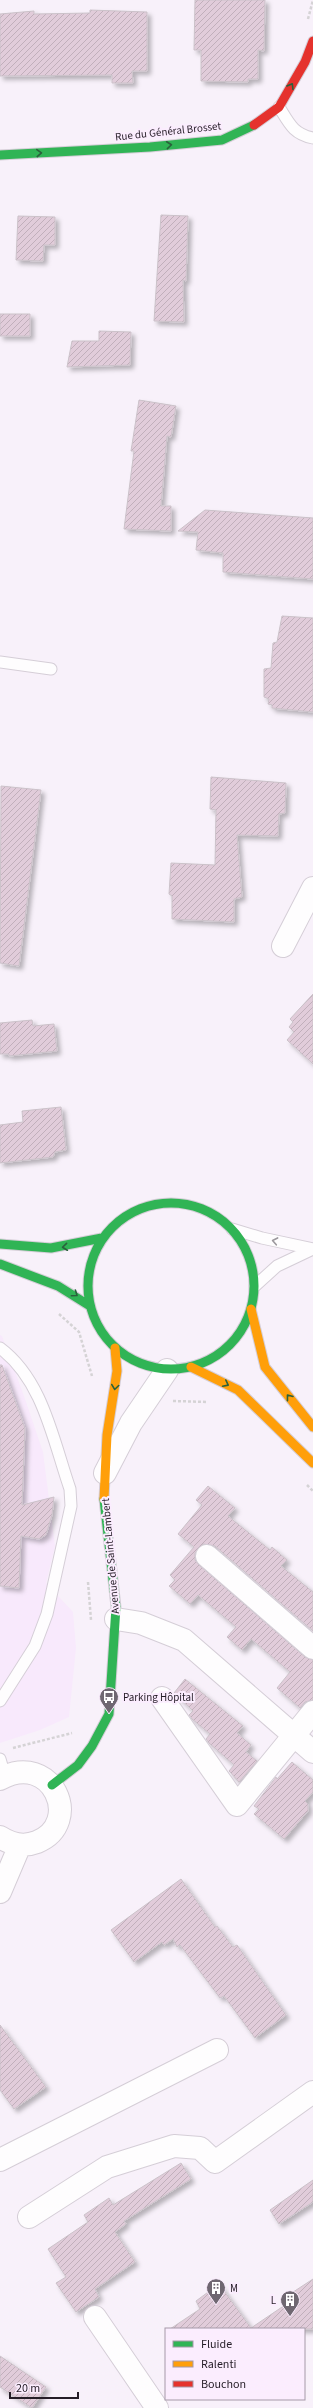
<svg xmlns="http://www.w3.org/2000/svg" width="313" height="2408" font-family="'Source Sans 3',sans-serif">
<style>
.built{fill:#f8e9fc}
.building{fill:url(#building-hatch);stroke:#cbc2c9;filter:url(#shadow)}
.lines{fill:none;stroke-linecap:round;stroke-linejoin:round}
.lane-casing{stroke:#d5ced7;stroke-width:13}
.street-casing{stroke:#d5ced7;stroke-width:24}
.fast-casing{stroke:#d5ced7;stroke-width:11}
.slow-casing{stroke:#d5ced7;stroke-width:11}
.jam-casing{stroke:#d5ced7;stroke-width:11}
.path{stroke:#d5d3d5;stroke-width:2.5;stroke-dasharray:3 2;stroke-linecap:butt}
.lane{stroke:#fefdfe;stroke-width:11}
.street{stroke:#fefdfe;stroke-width:22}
.fast{stroke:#30b455;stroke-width:9}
.slow{stroke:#ff9f0a;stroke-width:9}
.jam{stroke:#e5322d;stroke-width:9}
.oneway{stroke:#2a613c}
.oneway2{stroke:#9c989d}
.labels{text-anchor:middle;stroke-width:4;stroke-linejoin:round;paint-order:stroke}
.street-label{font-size:11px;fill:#251d27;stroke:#fbedfe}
.poi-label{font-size:11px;fill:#251d27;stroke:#fbedfe;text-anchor:start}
</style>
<defs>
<pattern id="building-hatch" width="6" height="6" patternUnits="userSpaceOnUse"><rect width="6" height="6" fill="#e1ccda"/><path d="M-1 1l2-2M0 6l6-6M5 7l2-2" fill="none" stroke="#c1afbb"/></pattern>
<filter id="shadow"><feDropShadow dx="3.5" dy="3.5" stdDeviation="2" flood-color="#0004"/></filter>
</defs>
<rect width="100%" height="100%" fill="#f8f1fa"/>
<path class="built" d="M0 1335 2 1336 25 1399 43 1452 55 1546 46 1583 73 1612 76 1648 69 1717 40 1730 0 1743Z"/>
<path class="building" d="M195 0H265L264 51 258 50V79H248V82L201 81V50H194Z
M90 10 147 12V71H132L133 83H112V75L0 76V14L34 11V14L90 13Z
M161 215 188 216 186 281 183 280 184 322 154 321Z
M18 216 55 217V245H44L43 261 16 260Z
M0 314H30V336H0Z
M99 331 131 332 130 365 67 367 72 341H99Z
M139 400 176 406 171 437 167 436 161 506H171V531L124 529 134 451H131Z
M205 510 313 518V579L223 572V553L196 550 198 532 178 531Z
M282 616 313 618V712L272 708V705L268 704 269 699 264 697V669L271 668 273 643 277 642Z
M211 777 286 783 285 813 279 814 278 836 237 835 242 897 234 899V922L172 919V896L169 894 171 863 215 865 216 810 210 809Z
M1 786 41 790 19 966 0 963Z
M313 994V1064L287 1040 294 1032 289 1027 293 1022 290 1019Z
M32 1020 33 1026 54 1024 57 1051 9 1056V1054H0V1023Z
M61 1107 66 1150 55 1152 53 1157 0 1163V1125L23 1122 22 1111Z
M0 1365H2L25 1428 22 1505 54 1497 52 1515 46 1535 39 1539 21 1536 19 1588 0 1586Z
M208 1486 235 1508 228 1516 270 1550 272 1547 287 1560 281 1566 313 1592V1631L215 1546 203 1544 195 1553V1560L199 1565 305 1657 313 1660V1700L305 1702 300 1708 277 1688 290 1672 251 1639 242 1650 227 1637 236 1627 198 1595 190 1604 169 1586 175 1580 170 1575 194 1547 178 1534 202 1505 196 1500Z
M185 1679 243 1726 237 1733 251 1745 246 1752 257 1761 239 1782 229 1771 234 1765 209 1743 206 1739 210 1734 192 1719 189 1715 193 1711 174 1693Z
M292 1762 313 1780V1792L305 1801 308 1804V1811L284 1839 254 1814 259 1809 254 1806 276 1777 277 1779Z
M181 1879 215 1927 217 1926 233 1947 237 1945 286 2015 255 2038 224 1996 220 1998 180 1945 177 1947 173 1939 164 1945 162 1942 134 1962 111 1930Z
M0 2025 46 2087 14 2109 0 2090Z
M181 2163 191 2179 124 2221 126 2224 115 2232 135 2262 95 2289 99 2297 76 2312 56 2283 66 2277 48 2249 88 2222 84 2215 109 2198 113 2205Z
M313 2180V2202L279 2224 270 2210Z
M313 2279V2329H170L200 2309 196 2301 219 2284 251 2328 285 2305 281 2300Z
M0 2356 46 2387 32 2408 0 2387Z"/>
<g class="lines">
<defs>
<path id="lane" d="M279 107C289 123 293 134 313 138
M0 662 51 669
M232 1229 262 1238 313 1249
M255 1286 277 1266 313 1249
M0 1348C43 1380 53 1440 70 1489L71 1506 47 1614 35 1646 0 1701
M0 1759 5 1776"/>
<path id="street" d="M283 946 313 888
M105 1473 131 1423 167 1370
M207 1556 313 1648
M116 1619 141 1623 184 1640 313 1752
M162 1698 237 1805 313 1712
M0 1779C52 1750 84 1823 37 1842 24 1847 12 1845 0 1837
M0 1892 20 1845
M0 2160 217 2050
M29 2217 107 2167 174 2146 200 2148 215 2162 313 2092
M95 2317 157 2408"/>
<path id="fast" d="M0 155 150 147 222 140 254 125
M88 1286a83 83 0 1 1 166 0a83 83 0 1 1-166 0Z
M0 1244 51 1248 102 1238
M0 1264 58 1286 90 1306
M52 1785 78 1765 92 1746 109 1714 116 1607 104 1499"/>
<path id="slow" d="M251 1309 265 1367 313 1427
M191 1367 238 1390 313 1463
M104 1499 107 1435 117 1371 115 1348"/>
<path id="jam" d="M254 125 279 107 305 62 313 41"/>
</defs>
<use href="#lane" class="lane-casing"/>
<use href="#street" class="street-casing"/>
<use href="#fast" class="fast-casing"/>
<use href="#slow" class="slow-casing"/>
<use href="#jam" class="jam-casing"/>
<path class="path" d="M308 19 313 0
M59 1314 79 1332 92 1376
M173 1401 208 1402
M307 1485 313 1491
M88 1582 91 1620
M13 1748 72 1733"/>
<use href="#lane" class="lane"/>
<use href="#street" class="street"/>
<use href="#fast" class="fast"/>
<use href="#slow" class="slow"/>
<use href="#jam" class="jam"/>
</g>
<defs><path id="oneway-chevron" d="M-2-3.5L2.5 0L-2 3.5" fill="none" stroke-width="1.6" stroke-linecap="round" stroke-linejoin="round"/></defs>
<g class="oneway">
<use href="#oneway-chevron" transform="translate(291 86) rotate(-59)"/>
<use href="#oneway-chevron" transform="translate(169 145) rotate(-6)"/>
<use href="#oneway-chevron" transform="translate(39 153) rotate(-3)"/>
<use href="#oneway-chevron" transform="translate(65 1247) rotate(174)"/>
<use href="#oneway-chevron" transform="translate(75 1294) rotate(35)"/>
<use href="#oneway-chevron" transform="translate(226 1384) rotate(27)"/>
<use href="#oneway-chevron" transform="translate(115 1387) rotate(98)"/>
<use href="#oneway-chevron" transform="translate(289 1397) rotate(-128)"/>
</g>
<use class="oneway2" href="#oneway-chevron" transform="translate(275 1241) rotate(-169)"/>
<defs>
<symbol id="bus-pin" viewBox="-11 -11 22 30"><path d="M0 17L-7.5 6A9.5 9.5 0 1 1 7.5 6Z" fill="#6f6771" stroke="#fbedfe"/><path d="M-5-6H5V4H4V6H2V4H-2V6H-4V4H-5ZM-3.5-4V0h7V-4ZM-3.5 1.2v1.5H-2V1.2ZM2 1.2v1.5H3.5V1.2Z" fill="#fff"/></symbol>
<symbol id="building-pin" viewBox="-11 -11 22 30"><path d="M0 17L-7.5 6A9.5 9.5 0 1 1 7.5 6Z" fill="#6f6771" stroke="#fbedfe"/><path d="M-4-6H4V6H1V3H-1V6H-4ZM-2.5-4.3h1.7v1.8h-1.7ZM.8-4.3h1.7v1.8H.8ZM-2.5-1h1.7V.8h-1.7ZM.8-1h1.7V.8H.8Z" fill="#fff"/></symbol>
</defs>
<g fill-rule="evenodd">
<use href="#bus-pin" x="98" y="1686" width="22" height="30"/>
<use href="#building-pin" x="205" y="2277" width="22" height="30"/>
<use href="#building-pin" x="279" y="2289" width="22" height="30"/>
</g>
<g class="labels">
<g class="street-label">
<text transform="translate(168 131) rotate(-6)" y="4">Rue du Général Brosset</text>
<text transform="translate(110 1556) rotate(-95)" y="4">Avenue de Saint-Lambert</text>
</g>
<g class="poi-label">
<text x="123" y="1701">Parking Hôpital</text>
<text x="230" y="2292">M</text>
<text x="276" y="2304" text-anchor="end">L</text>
</g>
</g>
<rect x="165" y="2328" width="140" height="72" fill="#fbedfe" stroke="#a59aa8"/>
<rect x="173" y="2341" width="20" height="6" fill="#30b455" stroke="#a59aa8"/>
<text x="201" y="2348" font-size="12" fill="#251d27">Fluide</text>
<rect x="173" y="2361" width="20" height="6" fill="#ff9f0a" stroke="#a59aa8"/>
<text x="201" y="2368" font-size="12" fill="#251d27">Ralenti</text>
<rect x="173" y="2381" width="20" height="6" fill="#e5322d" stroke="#a59aa8"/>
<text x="201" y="2388" font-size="12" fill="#251d27">Bouchon</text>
<path d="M10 2392v6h68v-6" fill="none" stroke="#251d27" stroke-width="2"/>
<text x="16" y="2392" font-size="12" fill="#251d27" stroke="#fbedfe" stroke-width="3" paint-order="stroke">20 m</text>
</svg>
